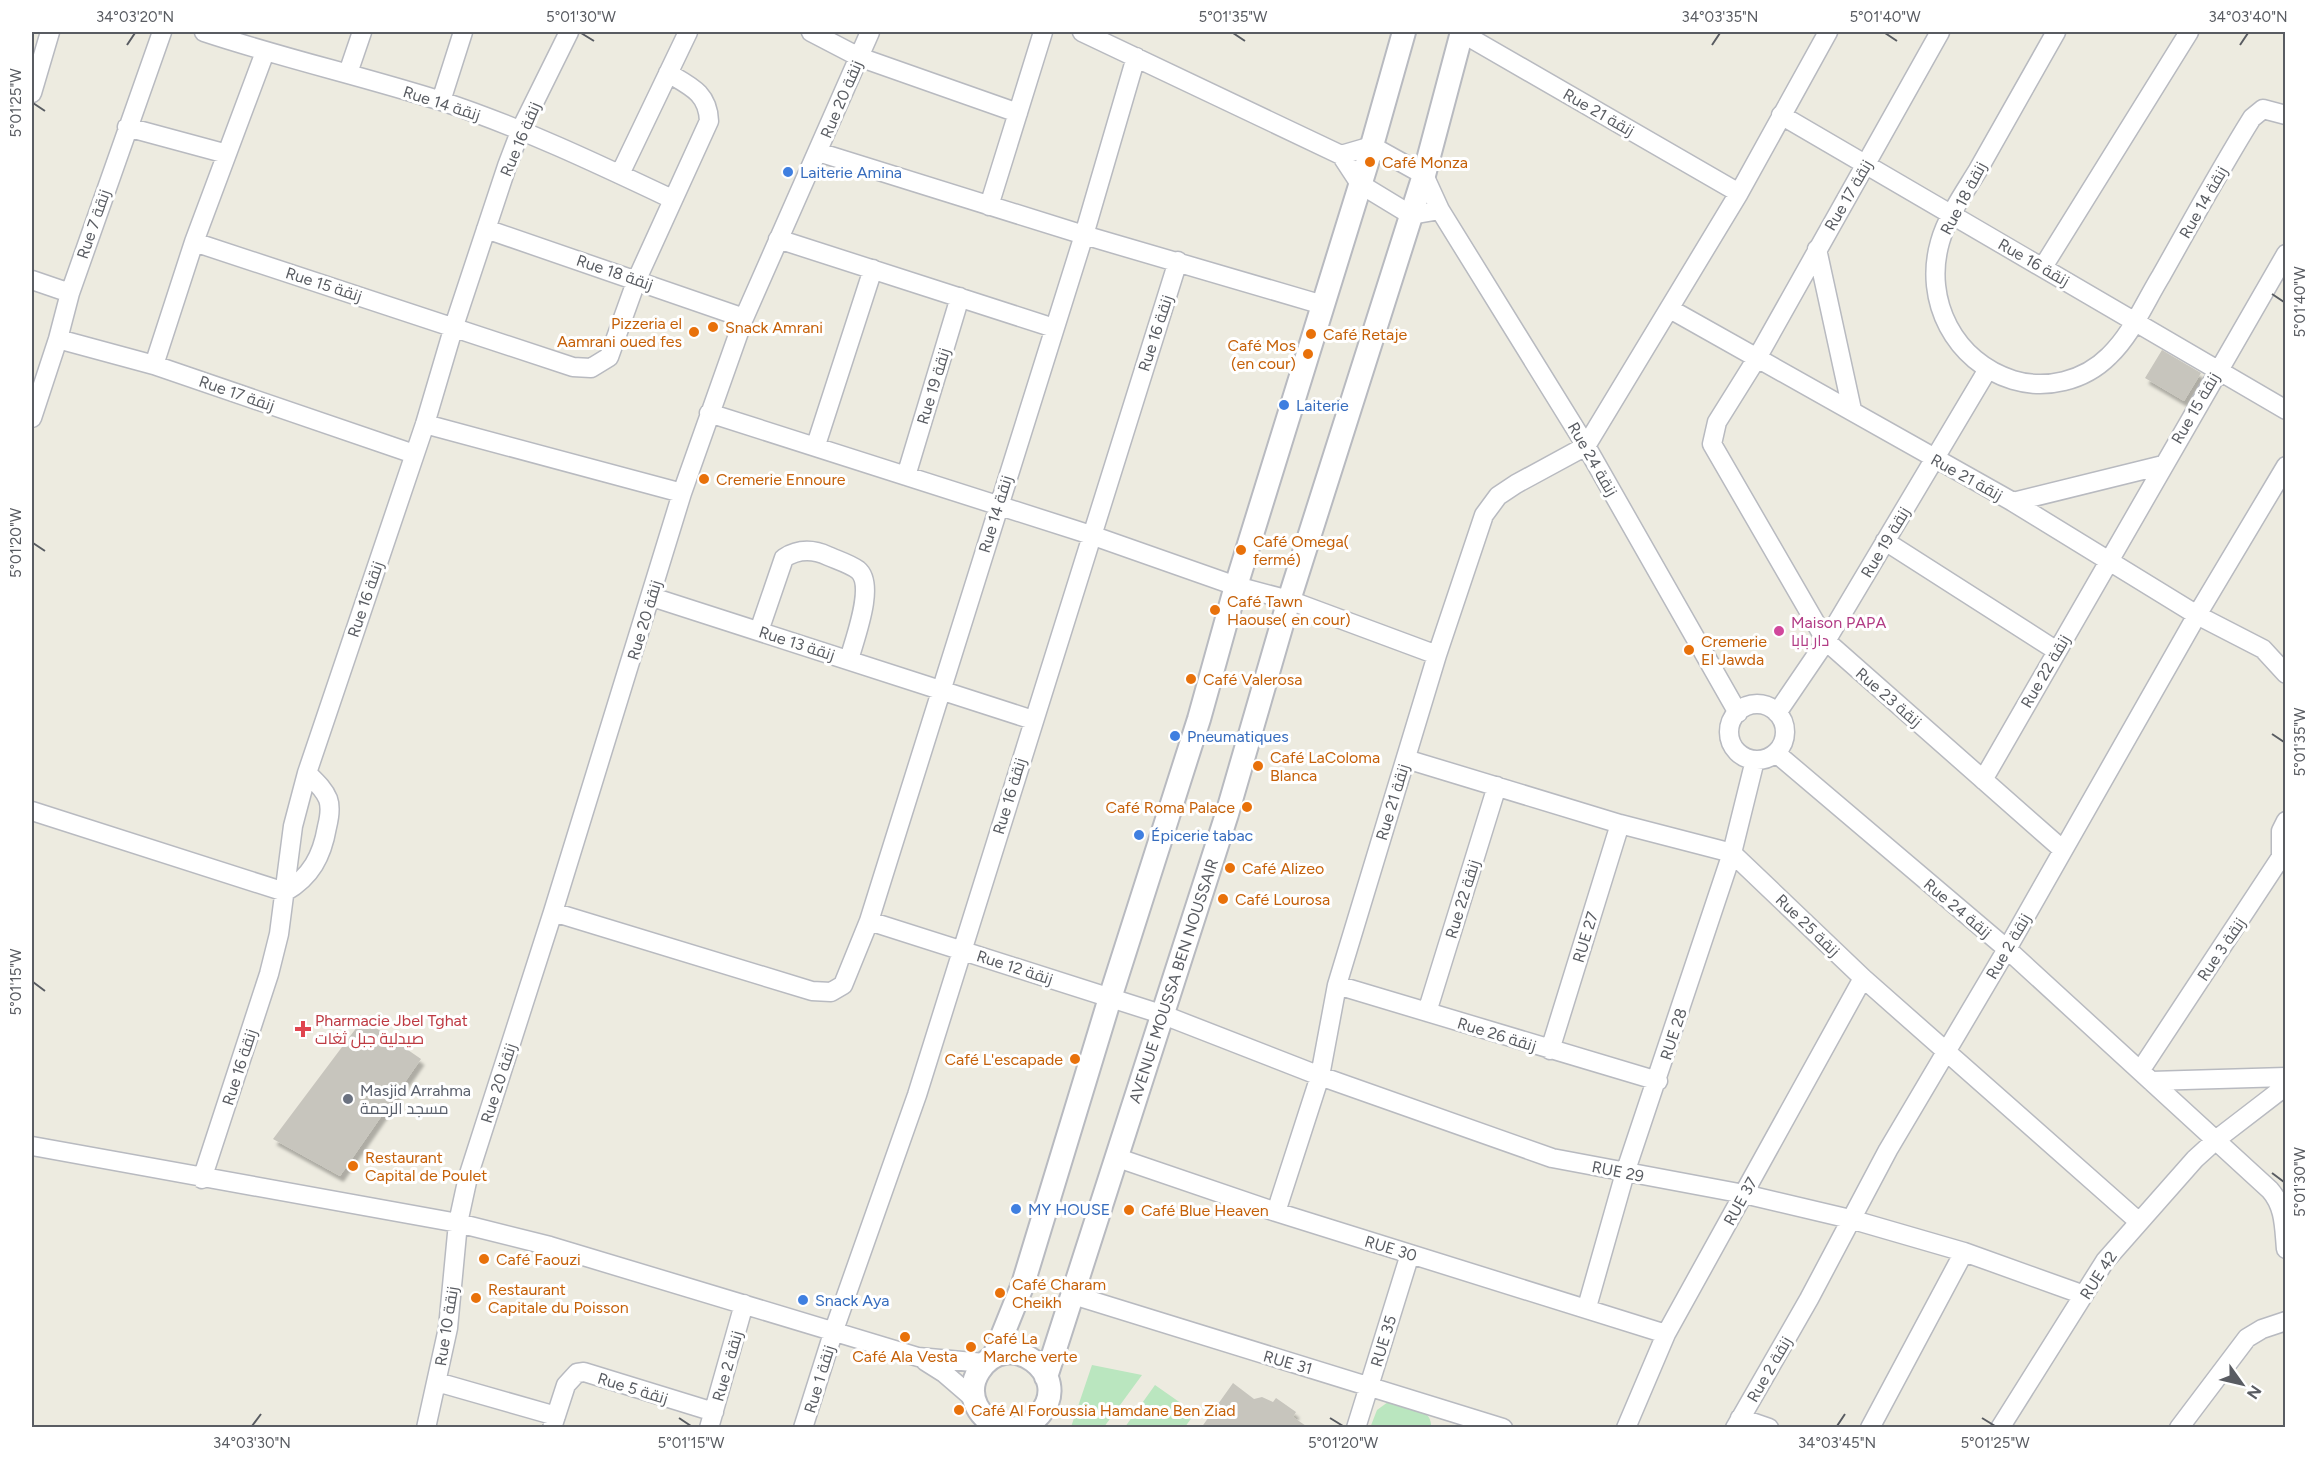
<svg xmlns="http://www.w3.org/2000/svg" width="2317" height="1459" font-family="Figtree,Cairo,sans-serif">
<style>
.green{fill:#bae6bf}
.building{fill:#c7c5bd;filter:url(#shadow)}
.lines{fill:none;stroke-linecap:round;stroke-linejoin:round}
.minor-casing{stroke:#b8bac0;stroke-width:21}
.tertiary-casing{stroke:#b8bac0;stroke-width:26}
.minor{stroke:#fff;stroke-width:18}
.tertiary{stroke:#fff;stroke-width:22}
.ticks{fill:none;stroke:#595c62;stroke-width:2}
.food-dot{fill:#e8710a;stroke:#fff;stroke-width:2}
.shop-dot{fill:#3f7fe0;stroke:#fff;stroke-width:2}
.hotel-dot{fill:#d1479c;stroke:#fff;stroke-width:2}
.health-dot{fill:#e0444e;stroke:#fff;stroke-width:2}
.worship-dot{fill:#6b7280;stroke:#fff;stroke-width:2}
.labels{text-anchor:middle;stroke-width:6;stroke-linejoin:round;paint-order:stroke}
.street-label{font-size:16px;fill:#595c62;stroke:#fff}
.food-label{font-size:16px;fill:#c56008;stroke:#fff;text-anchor:start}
.shop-label{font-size:16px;fill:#366cbe;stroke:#fff;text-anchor:start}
.hotel-label{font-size:16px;fill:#b23c85;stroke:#fff;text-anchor:start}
.health-label{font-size:16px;fill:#be3a42;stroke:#fff;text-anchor:start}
.worship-label{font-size:16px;fill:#5b616d;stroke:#fff;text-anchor:start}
.neatline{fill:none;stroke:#595c62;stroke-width:2}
.ticks-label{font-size:15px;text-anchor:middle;fill:#595c62}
</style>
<defs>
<filter id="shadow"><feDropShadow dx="3.5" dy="6" stdDeviation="1.5" flood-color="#0004"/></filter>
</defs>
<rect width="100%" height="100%" fill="#edebe0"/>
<path class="green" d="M1092 1365 1142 1375 1104 1427H1071Z
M1155 1385 1195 1413 1185 1427H1125Z
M1388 1402C1403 1406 1433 1407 1431 1427L1370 1428 1377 1410Z"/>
<path class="building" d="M2162 350 2201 373 2184 401 2145 378Z
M363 1019 421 1059 340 1176 273 1139Z
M1233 1383 1254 1399 1262 1397 1273 1402 1276 1398 1296 1412 1293 1417 1309 1428H1201Z"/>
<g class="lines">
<defs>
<path id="minor" d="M204 32C282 58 362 76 441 101 520 127 596 163 672 199
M811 32 859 57 1018 113
M1082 32 1341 155 1360 184 1411 215 1440 210
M1460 32 1739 193
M1940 32 1757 358 1717 422 1712 444 1826 641 2063 850
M2056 32C2030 78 2004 124 1978 170 1964 193 1947 217 1940 242 1923 301 1955 362 2013 380 2046 390 2084 381 2109 356 2132 334 2145 302 2161 276 2191 223 2220 169 2252 118L2263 109 2286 115
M348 73 362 32
M32 93 50 32
M441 101 463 32
M1781 115 2286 410
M127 127 227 154
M818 152 1084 235 1323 305
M1341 155 1372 146 1424 175 1440 210 1586 446 1738 713
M620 174 688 32
M989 206 1043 32
M486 229 744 318
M778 239 1054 328
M194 242 573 367 591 368 609 357 637 279 709 121C708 93 690 86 668 73
M1817 249 1852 410
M2043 267 2189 32
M32 280 70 293
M1670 309 2013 502 2197 615 2263 649 2286 674
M58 339 154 365 414 454
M154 365 194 242 265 52
M709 413 1091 535 1236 586 1289 600 1437 655
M32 418 58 339 70 293 162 32
M425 424 682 493
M816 445 873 269
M906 476 960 297
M2013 502 2163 465
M1885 541 2057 651
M652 597 1033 720
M759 631 784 558C798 549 813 549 828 556 837 560 850 564 858 570 876 585 854 640 849 660
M1729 732a28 28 0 1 1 56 0a28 28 0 1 1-56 0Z
M1777 713 1826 641 1988 369
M1776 753 2007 949 2270 1190C2285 1207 2284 1228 2286 1249
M1406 759 1620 824 1732 853 1863 978 2138 1221
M1983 780 2286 254
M32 811 285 892C311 877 322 856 327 827 329 819 331 807 328 799 324 789 315 781 307 773
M553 912 812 991 831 992 843 985 869 921 1084 235 1136 57
M869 921 1161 1014 1320 1076 1552 1158 1744 1194 1850 1219 1964 1252 2084 1295
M1337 985 1658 1081
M1427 1012 1497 786
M1550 1050 1620 824
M2140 1071 2281 857V831L2286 821
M2151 1081 2286 1077
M32 1146 458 1223 550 1246 918 1357 984 1363
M1118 1158 1276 1212 1666 1334
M202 1179 269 974 279 934 293 826 307 773 425 424 454 326 507 166 521 129 569 32
M1276 1212 1320 1076 1337 985 1437 655 1484 515 1498 496 1516 484 1586 446 1739 193 1828 32
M1073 1295 1503 1428
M1587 1307 1625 1173 1732 853 1755 760
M925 1361 944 1373 973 1398
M437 1382 556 1416
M1740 1418 1769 1428
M426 1428 448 1328 458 1223 468 1177 553 912 682 493 744 318 870 32
M552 1428 566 1385 577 1373 584 1372 714 1412
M709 1428 744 1304
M803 1428 834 1330 917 1095 1178 261
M1356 1428 1410 1254
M1626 1428 1666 1334 1863 978
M1735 1428 1809 1299 1888 1150 2007 949 2197 615 2286 466
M1870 1428 1964 1252
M2000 1428 2105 1261 2195 1159 2217 1139 2286 1086
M2179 1428 2247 1338 2262 1329 2286 1321"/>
<path id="tertiary" d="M994 1356 1023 1284 1110 998 1199 719 1236 586 1367 163 1404 32
M1046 1377 1227 814 1289 600 1424 175 1462 32
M1005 1428C979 1422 964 1394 979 1371 1008 1325 1074 1375 1040 1414 1034 1421 1026 1427 1017 1428"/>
</defs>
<use href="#minor" class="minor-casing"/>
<use href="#tertiary" class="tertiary-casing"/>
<use href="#minor" class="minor"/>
<use href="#tertiary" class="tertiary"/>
</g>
<path class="ticks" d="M581 33 594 41M1233 33 1245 41M1885 33 1897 41M127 45 135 33M1712 45 1720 33M2240 45 2248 33M33 103 45 111M2272 294 2284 302M33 543 45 551M2272 734 2284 742M33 982 45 991M2272 1173 2284 1182M679 1418 691 1426M1330 1418 1343 1426M1982 1418 1995 1426M252 1426 261 1414M1837 1426 1845 1414"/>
<g class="food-dot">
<circle cx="1370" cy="162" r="6"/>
<circle cx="713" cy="327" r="6"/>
<circle cx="694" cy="332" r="6"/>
<circle cx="1311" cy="334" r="6"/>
<circle cx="1308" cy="354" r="6"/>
<circle cx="704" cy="479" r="6"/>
<circle cx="1241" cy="550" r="6"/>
<circle cx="1215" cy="610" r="6"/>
<circle cx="1689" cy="650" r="6"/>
<circle cx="1191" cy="679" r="6"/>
<circle cx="1258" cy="766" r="6"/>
<circle cx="1247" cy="807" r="6"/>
<circle cx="1230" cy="868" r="6"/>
<circle cx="1223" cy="899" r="6"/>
<circle cx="1075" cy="1059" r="6"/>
<circle cx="353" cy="1166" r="6"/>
<circle cx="1129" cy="1210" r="6"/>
<circle cx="484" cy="1259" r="6"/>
<circle cx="1000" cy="1293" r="6"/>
<circle cx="476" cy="1298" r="6"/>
<circle cx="905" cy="1337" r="6"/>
<circle cx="971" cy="1347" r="6"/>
<circle cx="959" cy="1410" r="6"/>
</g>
<g class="shop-dot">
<circle cx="788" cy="172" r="6"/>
<circle cx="1284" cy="405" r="6"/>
<circle cx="1175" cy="736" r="6"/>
<circle cx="1139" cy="835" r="6"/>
<circle cx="1016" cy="1209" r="6"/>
<circle cx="803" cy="1300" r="6"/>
</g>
<circle class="hotel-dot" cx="1779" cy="631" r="6"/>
<path class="health-dot" d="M300 1020h6v6h6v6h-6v6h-6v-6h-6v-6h6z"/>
<circle class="worship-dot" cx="348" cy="1099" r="6"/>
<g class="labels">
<g class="street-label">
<text transform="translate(841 99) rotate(-67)" y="6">Rue 20 زنقة</text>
<text transform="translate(442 103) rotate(18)" y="6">Rue 14 زنقة</text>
<text transform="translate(1599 112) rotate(30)" y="6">Rue 21 زنقة</text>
<text transform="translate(520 139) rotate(-67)" y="6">Rue 16 زنقة</text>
<text transform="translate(1848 195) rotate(-60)" y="6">Rue 17 زنقة</text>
<text transform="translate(1963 198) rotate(-62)" y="6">Rue 18 زنقة</text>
<text transform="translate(2203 202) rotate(-60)" y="6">Rue 14 زنقة</text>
<text transform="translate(93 224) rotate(-71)" y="6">Rue 7 زنقة</text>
<text transform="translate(2034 262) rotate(30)" y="6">Rue 16 زنقة</text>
<text transform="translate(615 272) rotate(19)" y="6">Rue 18 زنقة</text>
<text transform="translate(324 284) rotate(18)" y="6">Rue 15 زنقة</text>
<text transform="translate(1155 333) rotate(-72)" y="6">Rue 16 زنقة</text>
<text transform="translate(933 386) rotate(-73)" y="6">Rue 19 زنقة</text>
<text transform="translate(237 393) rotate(19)" y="6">Rue 17 زنقة</text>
<text transform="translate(2195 408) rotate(-60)" y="6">Rue 15 زنقة</text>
<text transform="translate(1593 459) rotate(60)" y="6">Rue 24 زنقة</text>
<text transform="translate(1967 477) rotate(29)" y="6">Rue 21 زنقة</text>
<text transform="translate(995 514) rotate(-73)" y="6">Rue 14 زنقة</text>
<text transform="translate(1885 542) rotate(-59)" y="6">Rue 19 زنقة</text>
<text transform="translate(365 599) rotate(-71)" y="6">Rue 16 زنقة</text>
<text transform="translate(644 620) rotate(-73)" y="6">Rue 20 زنقة</text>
<text transform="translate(797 643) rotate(18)" y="6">Rue 13 زنقة</text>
<text transform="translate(2045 671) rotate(-60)" y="6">Rue 22 زنقة</text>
<text transform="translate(1889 697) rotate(41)" y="6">Rue 23 زنقة</text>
<text transform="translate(1009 796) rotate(-73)" y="6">Rue 16 زنقة</text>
<text transform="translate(1392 802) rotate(-73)" y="6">Rue 21 زنقة</text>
<text transform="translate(1462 899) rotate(-73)" y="6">Rue 22 زنقة</text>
<text transform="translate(1958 908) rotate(40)" y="6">Rue 24 زنقة</text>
<text transform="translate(1808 925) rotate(44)" y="6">Rue 25 زنقة</text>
<text transform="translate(1585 937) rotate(-73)" y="6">RUE 27</text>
<text transform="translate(2008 946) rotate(-60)" y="6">Rue 2 زنقة</text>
<text transform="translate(2221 949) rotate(-56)" y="6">Rue 3 زنقة</text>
<text transform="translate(1015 967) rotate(18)" y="6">Rue 12 زنقة</text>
<text transform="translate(1173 981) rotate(-72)" y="6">AVENUE MOUSSA BEN NOUSSAIR</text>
<text transform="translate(1497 1034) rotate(17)" y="6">Rue 26 زنقة</text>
<text transform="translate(1673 1034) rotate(-72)" y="6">RUE 28</text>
<text transform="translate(239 1067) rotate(-72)" y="6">Rue 16 زنقة</text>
<text transform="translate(498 1083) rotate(-72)" y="6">Rue 20 زنقة</text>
<text transform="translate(1618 1171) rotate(11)" y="6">RUE 29</text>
<text transform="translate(1740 1201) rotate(-61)" y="6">RUE 37</text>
<text transform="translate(1391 1248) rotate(17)" y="6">RUE 30</text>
<text transform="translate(2098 1275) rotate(-57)" y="6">RUE 42</text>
<text transform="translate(446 1326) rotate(-81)" y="6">Rue 10 زنقة</text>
<text transform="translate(1383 1341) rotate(-73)" y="6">RUE 35</text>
<text transform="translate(1288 1362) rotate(16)" y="6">RUE 31</text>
<text transform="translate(727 1366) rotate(-74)" y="6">Rue 2 زنقة</text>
<text transform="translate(1769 1369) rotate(-60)" y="6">Rue 2 زنقة</text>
<text transform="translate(819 1379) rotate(-73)" y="6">Rue 1 زنقة</text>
<text transform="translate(633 1388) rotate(17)" y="6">Rue 5 زنقة</text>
</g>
<g class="food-label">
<text x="1382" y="168">Café Monza</text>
<text x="682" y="329" text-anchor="end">Pizzeria el<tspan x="682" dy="18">Aamrani oued fes</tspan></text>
<text x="725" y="333">Snack Amrani</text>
<text x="1323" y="340">Café Retaje</text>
<text x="1296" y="351" text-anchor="end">Café Mos<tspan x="1296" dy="18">(en cour)</tspan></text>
<text x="716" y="485">Cremerie Ennoure</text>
<text x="1253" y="547">Café Omega(<tspan x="1253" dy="18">fermé)</tspan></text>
<text x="1227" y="607">Café Tawn<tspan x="1227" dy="18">Haouse( en cour)</tspan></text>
<text x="1701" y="647">Cremerie<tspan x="1701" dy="18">El Jawda</tspan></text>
<text x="1203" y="685">Café Valerosa</text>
<text x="1270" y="763">Café LaColoma<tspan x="1270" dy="18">Blanca</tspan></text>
<text x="1235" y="813" text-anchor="end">Café Roma Palace</text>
<text x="1242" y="874">Café Alizeo</text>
<text x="1235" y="905">Café Lourosa</text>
<text x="1063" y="1065" text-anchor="end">Café L'escapade</text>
<text x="365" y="1163">Restaurant<tspan x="365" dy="18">Capital de Poulet</tspan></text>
<text x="1141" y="1216">Café Blue Heaven</text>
<text x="496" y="1265">Café Faouzi</text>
<text x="1012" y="1290">Café Charam<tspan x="1012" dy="18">Cheikh</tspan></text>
<text x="488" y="1295">Restaurant<tspan x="488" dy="18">Capitale du Poisson</tspan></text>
<text x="983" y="1344">Café La<tspan x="983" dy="18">Marche verte</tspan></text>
<text x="905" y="1362" text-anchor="middle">Café Ala Vesta</text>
<text x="971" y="1416">Café Al Foroussia Hamdane Ben Ziad</text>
</g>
<g class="shop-label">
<text x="800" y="178">Laiterie Amina</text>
<text x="1296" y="411">Laiterie</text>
<text x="1187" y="742">Pneumatiques</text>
<text x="1151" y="841">Épicerie tabac</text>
<text x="1028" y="1215">MY HOUSE</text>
<text x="815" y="1306">Snack Aya</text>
</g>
<g class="hotel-label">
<text x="1791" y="628">Maison PAPA<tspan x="1791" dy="18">دار بابا</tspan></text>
</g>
<g class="health-label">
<text x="315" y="1026">Pharmacie Jbel Tghat<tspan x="315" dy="18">صيدلية جبل ثغات</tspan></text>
</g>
<g class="worship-label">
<text x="360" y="1096">Masjid Arrahma<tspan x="360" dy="18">مسجد الرحمة</tspan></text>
</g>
</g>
<rect width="2317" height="1459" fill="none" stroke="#ffffff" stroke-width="66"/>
<g transform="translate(2242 1384) rotate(124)" stroke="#ffffff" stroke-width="4.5" paint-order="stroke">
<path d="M0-4.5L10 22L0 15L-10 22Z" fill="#595c62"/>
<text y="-9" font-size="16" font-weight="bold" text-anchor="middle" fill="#595c62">N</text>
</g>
<rect x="33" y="33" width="2251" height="1393" class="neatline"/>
<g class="ticks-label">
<text x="135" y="22">34°03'20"N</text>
<text x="581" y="22">5°01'30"W</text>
<text x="1233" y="22">5°01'35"W</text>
<text x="1720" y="22">34°03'35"N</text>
<text x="1885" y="22">5°01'40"W</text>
<text x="2248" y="22">34°03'40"N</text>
<text transform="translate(16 103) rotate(-90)" y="5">5°01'25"W</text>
<text transform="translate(2300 302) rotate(-90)" y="5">5°01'40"W</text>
<text transform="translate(16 543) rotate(-90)" y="5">5°01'20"W</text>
<text transform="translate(2300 742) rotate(-90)" y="5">5°01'35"W</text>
<text transform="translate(16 982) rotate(-90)" y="5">5°01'15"W</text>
<text transform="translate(2300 1182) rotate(-90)" y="5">5°01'30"W</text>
<text x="252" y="1448">34°03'30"N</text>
<text x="691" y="1448">5°01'15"W</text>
<text x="1343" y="1448">5°01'20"W</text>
<text x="1837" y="1448">34°03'45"N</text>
<text x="1995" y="1448">5°01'25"W</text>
</g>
</svg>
